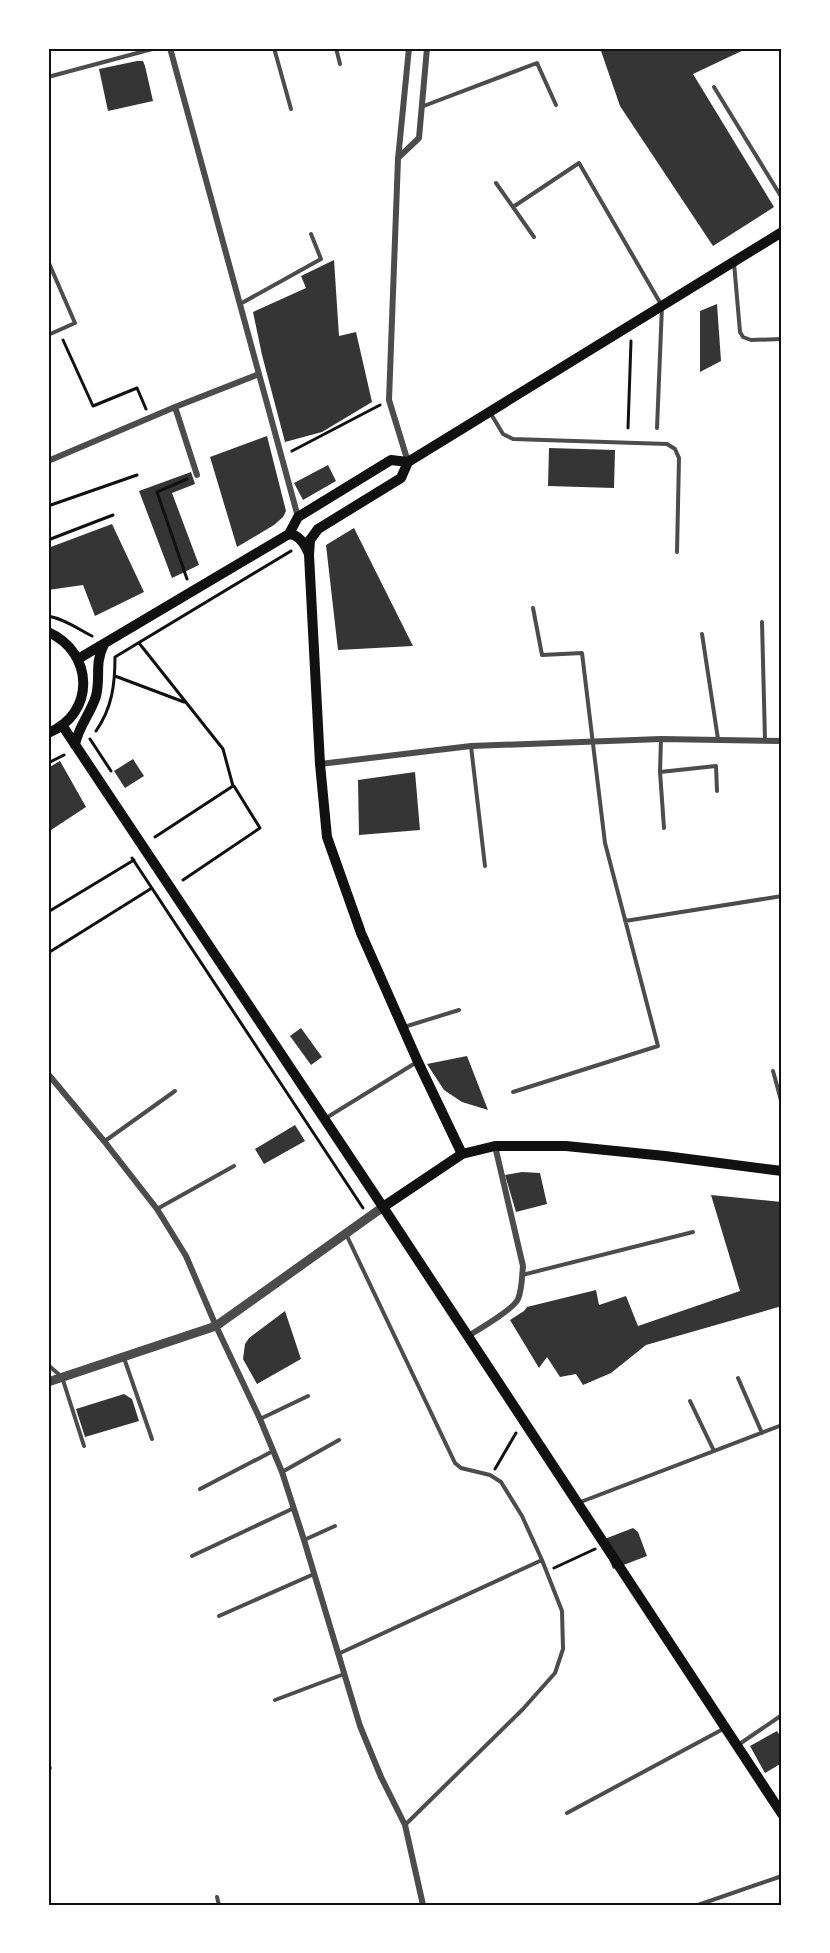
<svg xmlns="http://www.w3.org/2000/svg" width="830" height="1953" font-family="'Asap Condensed',sans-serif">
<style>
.building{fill:#353535}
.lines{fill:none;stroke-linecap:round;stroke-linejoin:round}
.path{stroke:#111;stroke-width:3}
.service{stroke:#4c4c4c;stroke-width:4}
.minor{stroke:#4c4c4c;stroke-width:6}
.tertiary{stroke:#4c4c4c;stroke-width:9}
.secondary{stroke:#111;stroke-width:10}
.neatline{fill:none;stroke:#111;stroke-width:2}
</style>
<rect width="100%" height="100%" fill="#fff"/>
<path class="building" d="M600 48H748L693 74 774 207 713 246 620 106Z
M137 61H143L145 66 153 101 108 111 99 69Z
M334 260 339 336 356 332 372 402 322 432 285 442 262 355 253 312 306 288 301 276Z
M717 304 721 361 700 372V311Z
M267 436 286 511 283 517 274 525 237 547 210 457Z
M549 448 615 450 614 488 548 486Z
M328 465 336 481 303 500 294 483Z
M191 472 195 484 172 493 199 565 172 578 139 491Z
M112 524 144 592 95 616 83 585 48 590V548Z
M354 528 413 646 338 650 326 545Z
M133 759 144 776 125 788 114 771Z
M60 761 86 807 48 832V768Z
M415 772 420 830 359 835 358 780Z
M301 1028 322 1057 311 1065 290 1036Z
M467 1056 488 1110 462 1102 444 1090 427 1064Z
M295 1125 305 1141 264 1164 255 1149Z
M522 1172 540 1173 547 1204 516 1212 505 1175Z
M711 1195 782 1202V1306L646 1345 611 1373 583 1385 576 1374 560 1377 547 1357 539 1368 510 1320 524 1311 527 1307 596 1290 599 1305 626 1296 638 1326 740 1291Z
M285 1311 301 1359 257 1384 243 1359 245 1344 249 1338Z
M124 1394 132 1399 139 1421 85 1437 76 1409Z
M633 1528 638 1532 647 1556 613 1569 602 1540Z
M777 1731 782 1739V1763L765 1773 750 1746Z"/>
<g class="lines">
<path class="path" d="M63 340 93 406 137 388 146 409
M628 428 631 341
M292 451 380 405
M48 506 137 475
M48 540 113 515
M187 579 157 492 187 479
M48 616C65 619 78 629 92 636
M139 643 223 749 233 786 155 837
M115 676 184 702
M96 731C112 708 115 685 115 657L291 551
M90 739 111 771
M48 763 64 755
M132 858 363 1208
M183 880 260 828 234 786
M48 912 134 860
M48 953 152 888
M495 1469 516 1433
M554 1568 595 1549"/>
<path class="service" d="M274 48 291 109
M336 48 340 64
M48 77 156 48
M714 87 782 198
M421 107 537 63 556 105
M496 183 534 237
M513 207 579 163 662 306 657 428
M48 261 75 323 48 335
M734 263 740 332 743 337 751 340 782 339
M240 304 321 259 311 234
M491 414 503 434 513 439 667 444 675 449 679 458 677 552
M762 622 765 740
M702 634 718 739
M661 739 660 772 664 828
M471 746 485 866
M660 772 716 766 717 791
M625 921 782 896
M404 1027 459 1010
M773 1071 782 1104
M513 1092 658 1046 605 843 582 653 542 655 533 608
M326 1118 417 1062
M105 1141 175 1091
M157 1209 234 1166
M346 1234 455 1463 461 1468 490 1475 501 1482 522 1516 542 1560 562 1611 563 1649 555 1673 523 1709 405 1825
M522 1275 693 1232
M124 1358 152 1439
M48 1365 62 1377 84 1446
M738 1378 762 1433
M690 1401 714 1451
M260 1419 308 1396
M282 1472 339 1440
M200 1489 273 1451
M578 1503 782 1425
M304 1540 335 1526
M192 1556 294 1508
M219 1616 314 1574
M338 1654 542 1560
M275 1700 344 1674
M738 1745 782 1715
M48 1768H50
M567 1813 725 1728
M217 1897 219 1905
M698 1905 782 1876"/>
<path class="minor" d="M170 48 298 517
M398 158 419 138 427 48
M175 407 197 475
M48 461 175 407 259 374
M408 462 389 400 398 159 409 48
M320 764 471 746 661 739 782 741
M48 1074 104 1141 157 1209 186 1256 216 1326 260 1419 282 1472 304 1540 360 1726 381 1777 405 1825 423 1905
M468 1336C478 1330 514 1309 518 1299 522 1290 522 1276 523 1266L495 1146"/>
<path class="tertiary" d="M48 1382 216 1326 383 1207"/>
<path class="secondary" d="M408 462 401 478 318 529 310 540 309 555 320 764 327 837 361 933 418 1062 462 1154
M289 534C300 535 305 545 309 554
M48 632C94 652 96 714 48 733
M78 659 289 534 298 517 391 460 408 462 782 232
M62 725 383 1207 782 1814
M75 745C78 727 91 713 96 696 101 676 94 665 104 644
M383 1207 462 1154 495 1146H566L665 1156 782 1171"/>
</g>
<rect width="830" height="1953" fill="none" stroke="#ffffff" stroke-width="99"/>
<rect x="50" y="50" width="730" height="1854" class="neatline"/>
</svg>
